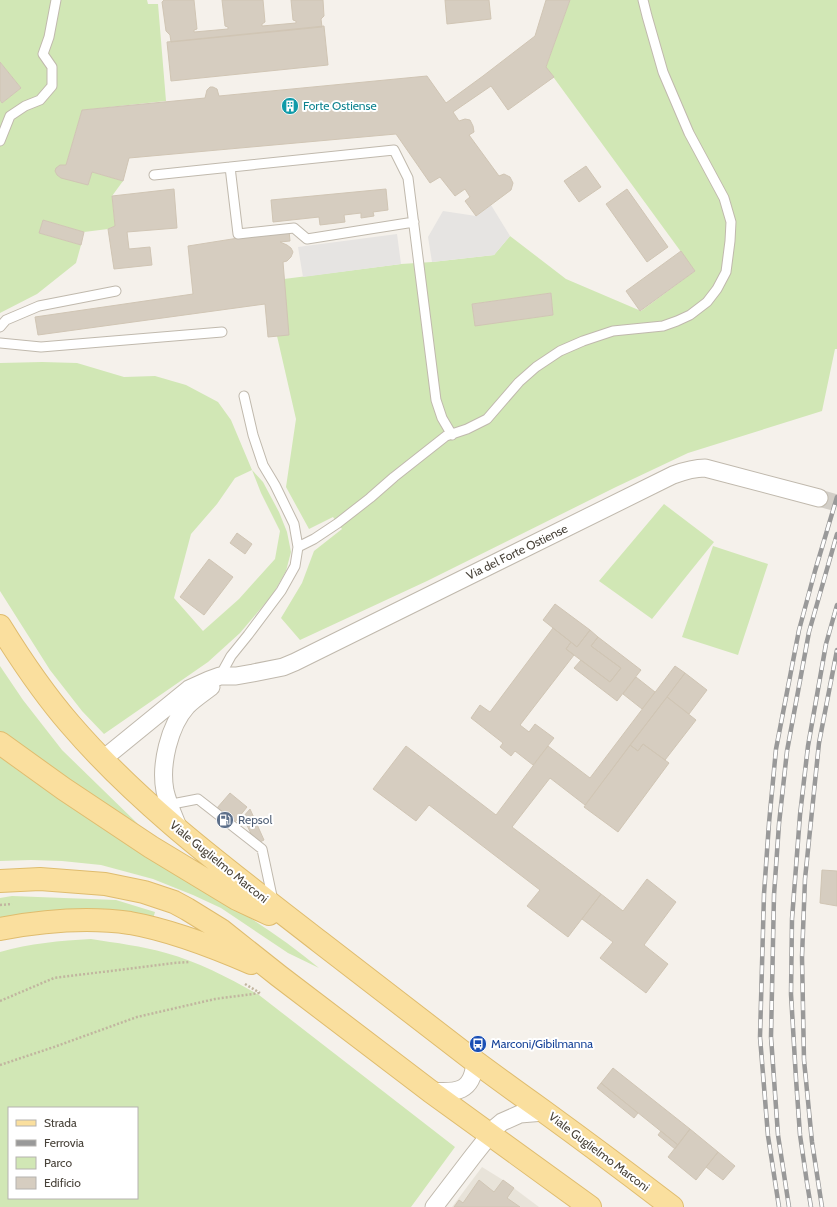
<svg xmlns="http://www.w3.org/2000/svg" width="837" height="1207" font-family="Cabin,sans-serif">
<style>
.residential{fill:#e8e3d9}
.green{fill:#d1e7b5;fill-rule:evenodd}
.parking{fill:#e6e4e2}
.building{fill:#d6cdc0;stroke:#d0c5b4}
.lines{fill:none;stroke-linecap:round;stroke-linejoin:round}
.street-tunnel{stroke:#d2cec7;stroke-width:17;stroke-dasharray:17 8;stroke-linecap:butt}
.lane-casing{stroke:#c0b9ad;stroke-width:11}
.street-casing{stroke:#c0b9ad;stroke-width:19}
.primary-casing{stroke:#dfbc6e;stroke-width:24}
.path{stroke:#c1b59f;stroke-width:2.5;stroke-dasharray:2 2;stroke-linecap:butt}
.lane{stroke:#fff;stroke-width:9}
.street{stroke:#fff;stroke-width:17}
.primary{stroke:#fadf9e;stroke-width:22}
.rail-casing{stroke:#999;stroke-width:4.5}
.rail{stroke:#fff;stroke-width:3;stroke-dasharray:9;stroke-linecap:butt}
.labels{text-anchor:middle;stroke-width:4;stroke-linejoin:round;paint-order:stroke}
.culture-label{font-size:12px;fill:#0d838f;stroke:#fff;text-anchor:start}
.street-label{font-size:12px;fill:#484239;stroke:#fff}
.service-label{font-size:12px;fill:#4e5e75;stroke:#fff;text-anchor:start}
.transit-label{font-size:12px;fill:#164399;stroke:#fff;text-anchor:start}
</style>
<rect width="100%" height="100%" fill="#f5f1eb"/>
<path class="residential" d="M482 1167 503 1180 539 1207H452Z"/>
<path class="green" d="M0 0H147L148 4H158L166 101 82 110 66 165H60L88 185 92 172 123 181 112 196 115 226 108 229 84 232 43 220 39 233 81 245 76 263 37 294 0 313V100L2 103 21 88 0 62Z
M570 0H837V349H835L822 411 688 453 616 487 427 581 300 640 281 618 302 583 314 551 342 529 333 517 309 529 286 487 296 419 277 336 284 279 401 264 432 262 494 255 510 236 566 279 641 311 695 271 546 67ZM551 293 553 315 475 325 472 304Z
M42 362 77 363 124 377 155 376 186 385 218 402 231 420 252 470 263 482 279 512 287 532 291 552 286 571 273 594 240 633 208 662 104 734 82 711 50 670 0 591V363ZM252 470 261 493 280 531 275 559 239 599 203 631 174 598 191 534 217 504 235 478Z
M664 504 714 542 652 619 599 581Z
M713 546 768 564 738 655 682 637Z
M0 666 23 700 62 750 138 824 81 789 0 733Z
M0 757C18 771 38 784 57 797 96 824 135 848 175 872 225 902 275 931 319 968L288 953 221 908 193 895 153 879 101 865 62 861 31 860 0 861Z
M12 896 116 900 155 912 153 919 0 921V898Z
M91 939C116 943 142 946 166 953 199 962 229 978 259 995L455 1147 411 1207H0V952C30 943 60 941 91 939ZM9 1108H137V1198H9Z"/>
<path class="parking" d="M491 205 510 236 494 255 432 262 428 237 443 211 476 216Z
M397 234 401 264 303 277 298 247Z"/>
<path class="building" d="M164 0H194L197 29 194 30V32L228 29V27L225 26 222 0H263L265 22 262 24V26L296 23V21L293 20 291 0H323L324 16 321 19 322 27 171 42 170 35 166 31 162 2Z
M445 0H489L491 19 447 24Z
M546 0H570L546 67 554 77 508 110 491 86 453 112 459 121 465 119 470 120 473 126 474 132 469 135 499 176 504 174 510 177 513 183 511 190 476 216 465 201 470 197 465 189 455 196 440 177 430 183 396 134 129 158 123 181 92 172 88 185 61 178 57 175 55 171 56 168 60 165H66L82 110 205 98 207 90 210 87H213L217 89 219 96 427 76 446 103 483 76 535 36Z
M324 26 328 65 171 81 167 42Z
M0 62 21 88 2 103 0 100Z
M586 166 601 187 579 202 564 181Z
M174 189 177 228 127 232 129 249 150 247 152 265 114 269 108 229 115 226 112 196Z
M386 189 388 210 373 212 374 216 361 218V213L344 215 345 222 320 225 319 217 273 222 271 200Z
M627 189 668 247 647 262 606 204Z
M43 220 84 232 81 245 39 233Z
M289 230 290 241 280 242 287 245 291 248 293 252 291 257 287 261 283 262 289 335 268 337 265 304 38 335 35 317 193 294 188 246Z
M681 251 695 271 640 311 626 291Z
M551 293 553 315 475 326 472 304Z
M237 533 252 544 245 554 230 543Z
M209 559 233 577 204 615 180 597Z
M555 604 590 630 577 647 543 620Z
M553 628 571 642 566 649 574 655 520 725 529 732 535 724 554 738 533 765 515 751 511 756 500 747 503 743 471 718 480 705 490 712Z
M590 630 598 637 591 646 621 668 610 682 566 649 571 642 577 647Z
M598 637 641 670 617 701 574 668 581 660 610 682 621 668 591 646Z
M675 666 685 673 585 805 550 778 512 827 601 894 568 937 527 906 540 890 429 805 416 821 373 789 406 746 496 815 548 746 590 778Z
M685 673 707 690 689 714 667 697Z
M636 677 655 692 642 709 623 694Z
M667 697 696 720 665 760 643 744 638 751 630 745Z
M643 744 669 763 618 832 584 807 630 745 638 751Z
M230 793 247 807 235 822 217 808Z
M250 809 264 840 256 844 243 817Z
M822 870 837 871V906L820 903Z
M647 879 676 902 644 945 668 964 646 993 600 958 613 942 582 919 601 894 623 911Z
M613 1068 690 1129 678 1145 601 1083Z
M601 1083 638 1113 634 1118 597 1088Z
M690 1129 718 1152 696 1180 668 1157Z
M661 1131 678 1145 675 1149 658 1135Z
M718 1152 735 1166 723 1180 706 1167Z
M479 1180 494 1192 503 1180 514 1188 507 1198 520 1207H454L459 1200 463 1203Z"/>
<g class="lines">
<path class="street-tunnel" d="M819 498 837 503"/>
<defs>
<path id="lane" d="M0 141 10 116 25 106 40 100 52 86V67L43 54 49 37 56 0
M230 167 238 234 294 228 307 239 414 222
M154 175 394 150 408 178 436 400 442 418 452 435
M0 327 6 320 39 306 116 291
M0 343 41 347 222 332
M298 547 314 539 338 523 370 498 394 477 446 436 467 429 487 419 519 382 536 367 560 351 583 341 613 331 663 326 677 321 690 315 707 302 717 289 726 272 730 241 731 222 724 198 689 133 663 72 647 16 643 0
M220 676 231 656 248 635 281 591 295 566 298 547 294 524 275 485 263 465 253 435 244 396
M167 805 198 799 262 849 273 901"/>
<path id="street" d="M103 759 189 689 209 680 220 676H236L253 673 283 667 295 662 673 475C684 471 693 468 705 468L819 498
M179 829C174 817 168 804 165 791 160 765 169 726 187 706 194 699 203 693 211 687
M430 1091C456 1093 473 1093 475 1061
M434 1207 473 1156 496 1127 502 1122 520 1114 544 1112"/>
<path id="primary" d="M0 626C21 660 44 694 70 724 143 809 233 874 320 942 371 981 422 1021 473 1060 496 1077 519 1094 542 1110 586 1142 629 1174 672 1207
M0 743 64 789 151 847 237 899 269 914
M0 881 40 879 105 884 144 892 174 902 187 909 221 930 279 976 430 1091 590 1207
M0 929C42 921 87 917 130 923 170 930 214 947 251 963"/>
</defs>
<use href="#lane" class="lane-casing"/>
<use href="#street" class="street-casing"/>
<use href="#primary" class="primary-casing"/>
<path class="path" d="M0 905 12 904
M245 984 260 993
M0 1001 54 978 174 963 189 962
M0 1065 54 1047 137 1017 215 999 260 993"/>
<use href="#lane" class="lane"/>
<use href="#street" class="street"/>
<use href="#primary" class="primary"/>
<defs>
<path id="rail" d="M779 1207 768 1136 760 1037 764 894 769 823 776 749 799 630 815 571 837 497
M789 1207 778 1135 771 1037 774 895 779 824 787 751 809 632 837 534
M811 1207 807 1183 800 1135 796 1079 791 994 792 919 800 815 808 746 826 644 837 605
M822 1207 812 1142 804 1060 802 957 805 879 819 743 837 650"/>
</defs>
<use href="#rail" class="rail-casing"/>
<use href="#rail" class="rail"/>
</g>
<defs>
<symbol id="building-disc" viewBox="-11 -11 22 22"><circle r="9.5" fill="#0f9aa8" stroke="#fff"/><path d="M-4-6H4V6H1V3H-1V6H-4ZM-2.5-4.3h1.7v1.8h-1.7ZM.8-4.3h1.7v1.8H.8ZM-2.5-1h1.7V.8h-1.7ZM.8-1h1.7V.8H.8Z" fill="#fff"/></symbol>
<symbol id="fuel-disc" viewBox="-11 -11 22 22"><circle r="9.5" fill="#5c6f8a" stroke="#fff"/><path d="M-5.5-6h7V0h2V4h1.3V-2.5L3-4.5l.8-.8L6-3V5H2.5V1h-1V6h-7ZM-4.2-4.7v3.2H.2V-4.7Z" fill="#fff"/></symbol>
<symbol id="bus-disc" viewBox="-11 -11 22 22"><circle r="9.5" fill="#1a4fb4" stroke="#fff"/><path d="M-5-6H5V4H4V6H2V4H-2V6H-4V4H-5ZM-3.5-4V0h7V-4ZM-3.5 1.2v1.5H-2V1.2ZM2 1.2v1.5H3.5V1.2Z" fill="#fff"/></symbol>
</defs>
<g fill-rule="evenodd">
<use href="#building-disc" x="280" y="96" width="20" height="20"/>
<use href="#fuel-disc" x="215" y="810" width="20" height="20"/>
<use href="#bus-disc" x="468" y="1034" width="20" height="20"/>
</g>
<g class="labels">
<g class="culture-label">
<text x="303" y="110">Forte Ostiense</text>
</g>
<g class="street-label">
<text transform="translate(517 552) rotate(-26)" y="4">Via del Forte Ostiense</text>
<text transform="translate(219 862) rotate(39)" y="4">Viale Guglielmo Marconi</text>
<text transform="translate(599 1152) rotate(37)" y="4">Viale Guglielmo Marconi</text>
</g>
<g class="service-label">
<text x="238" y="824">Repsol</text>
</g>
<g class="transit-label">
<text x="491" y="1048">Marconi/Gibilmanna</text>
</g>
</g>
<rect x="8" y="1107" width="130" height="92" fill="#ffffff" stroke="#b6b3b0"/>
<rect x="16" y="1120" width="20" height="6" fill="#fadf9e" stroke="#b6b3b0"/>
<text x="44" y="1127" font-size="12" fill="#484239">Strada</text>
<rect x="16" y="1140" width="20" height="6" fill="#999999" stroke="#b6b3b0"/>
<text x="44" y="1147" font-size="12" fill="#484239">Ferrovia</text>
<rect x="16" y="1157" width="20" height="12" fill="#d1e7b5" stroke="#b6b3b0"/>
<text x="44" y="1167" font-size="12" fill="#484239">Parco</text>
<rect x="16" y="1177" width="20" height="12" fill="#d6cdc0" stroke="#b6b3b0"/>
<text x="44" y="1187" font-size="12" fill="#484239">Edificio</text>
</svg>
